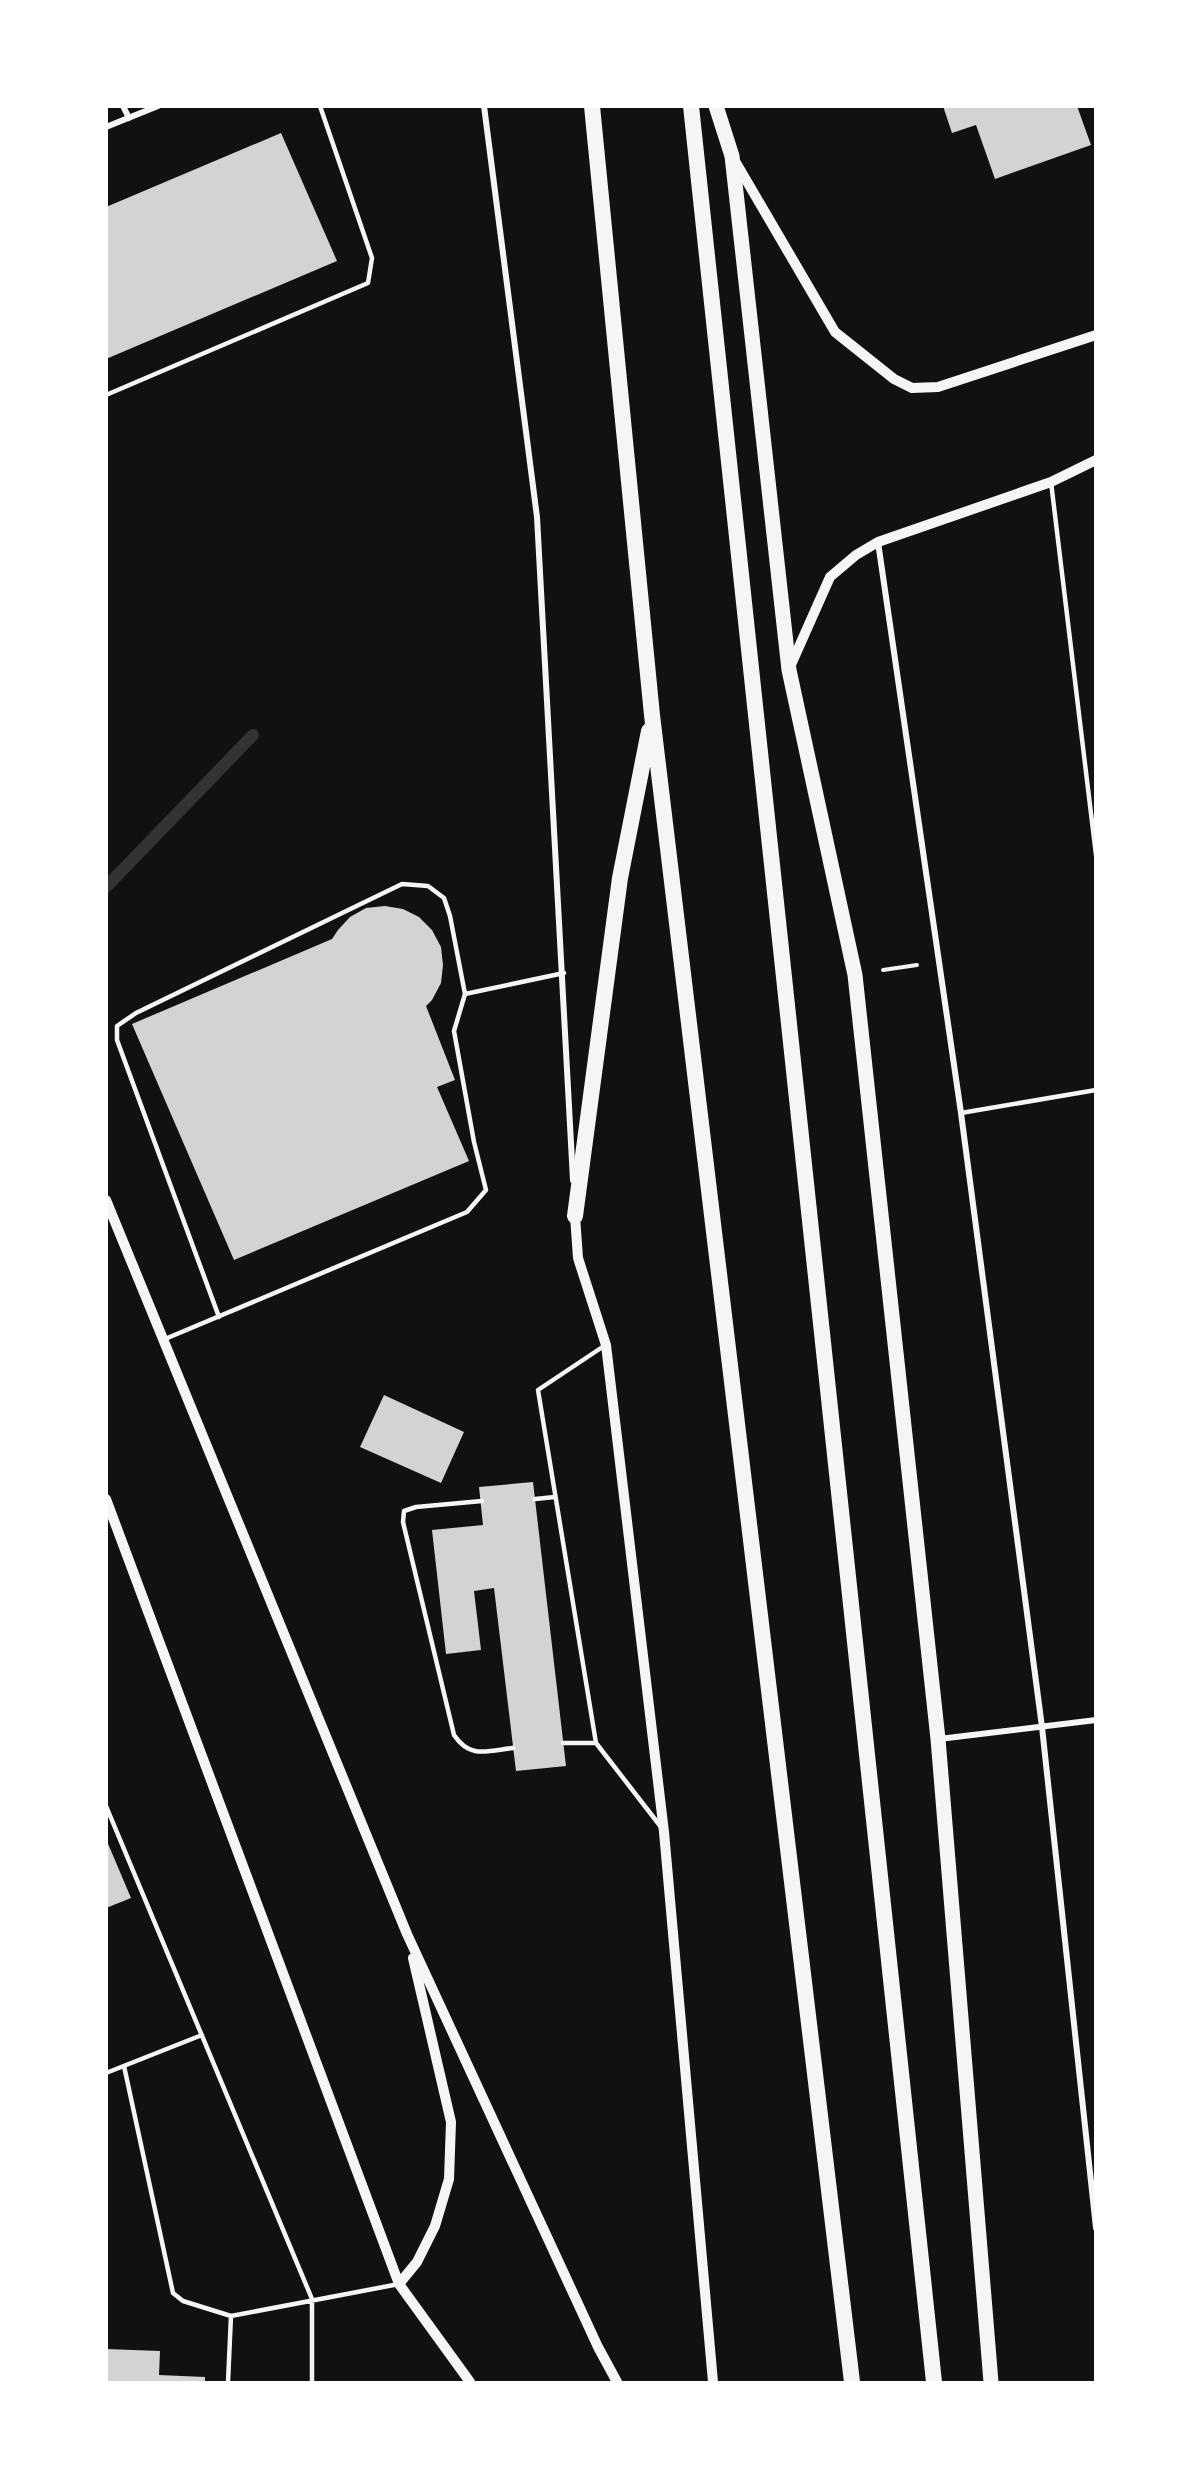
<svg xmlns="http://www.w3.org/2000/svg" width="1202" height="2489" font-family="'Libre Baskerville',serif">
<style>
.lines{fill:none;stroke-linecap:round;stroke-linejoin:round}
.stream{stroke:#333;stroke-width:12}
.building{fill:#d3d3d3}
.path{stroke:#f5f5f5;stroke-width:4}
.service{stroke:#f5f5f5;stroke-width:4.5}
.minor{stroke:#f5f5f5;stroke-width:6}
.tertiary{stroke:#f5f5f5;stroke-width:10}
.primary{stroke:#f5f5f5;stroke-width:15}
.trunk{stroke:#f5f5f5;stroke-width:16}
</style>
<rect width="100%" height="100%" fill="#111"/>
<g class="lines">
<path class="stream" d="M106 887 253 735"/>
</g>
<path class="building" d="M943 106H1077L1091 145 995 179 976 125 952 133Z
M281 133 337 261 106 359V207Z
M385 906 403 909 419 917 432 930 441 947 443 965 441 983 432 1000 426 1006 455 1080 437 1087 469 1161 234 1260 132 1024 332 939 338 930 350 917 366 908Z
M384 1395 464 1432 441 1483 360 1447Z
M533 1482 566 1766 516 1771 494 1588 474 1591 481 1650 446 1654 432 1530 483 1525 479 1487Z
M106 1839 131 1898 106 1908Z
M106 2349 160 2351 159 2375 205 2377V2382H106Z"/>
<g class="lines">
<path class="path" d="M883 970 917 965"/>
<path class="service" d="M106 395 368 283 372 258 320 106
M1051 482 1096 855
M961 1113 1096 1090
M219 1317 117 1040V1026L136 1013 402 884 428 886 444 898 450 916 465 994
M165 1339 467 1212 486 1190 474 1142 454 1031 465 994 564 973
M604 1346 538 1390 596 1743 661 1827
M535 1499 555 1497
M482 1501 416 1507 404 1511 403 1522 454 1735C470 1759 487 1751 513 1748
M563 1743H596
M106 1806 312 2299V2382
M124 2066 173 2293 183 2301 231 2316 399 2284
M106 2073 202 2035
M228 2382 231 2316"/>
<path class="minor" d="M123 106 129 118
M484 106 537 517 573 1180
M106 127 158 106
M878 542 961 1113 1042 1727 1096 2228
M939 1739 1096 1720"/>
<path class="tertiary" d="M735 161 835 332 894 379 912 388 938 387 1096 335
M790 667 830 577 856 555 878 542 1051 482 1096 460
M106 1200 407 1934 598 2347 617 2382
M575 1216 578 1258 606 1345 664 1832 713 2382
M106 1499 399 2284 470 2382
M399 2284 417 2262 435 2226 449 2179 451 2122 413 1958"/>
<path class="primary" d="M716 106 732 156 789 670 855 975 938 1739 991 2382"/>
<path class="trunk" d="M592 106 652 715 852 2382
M691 106 934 2382
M575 1216 620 878 649 731"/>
</g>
<rect width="1202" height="2489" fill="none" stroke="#ffffff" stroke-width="216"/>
</svg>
